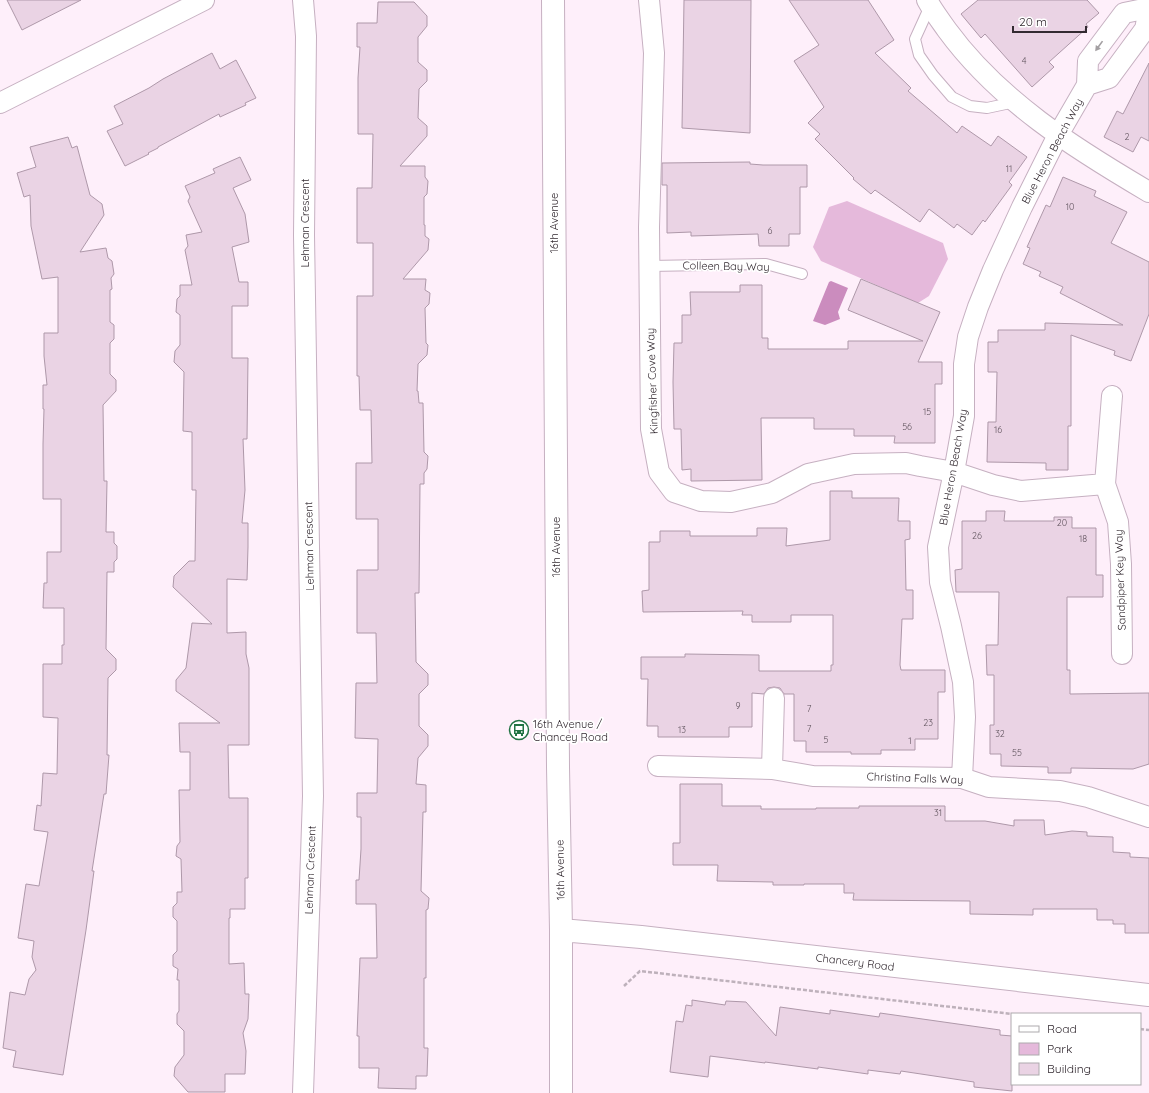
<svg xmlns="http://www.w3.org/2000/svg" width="1149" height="1093" font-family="Quicksand,sans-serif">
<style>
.green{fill:#e5b9db}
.water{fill:#cb8cbe}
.building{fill:#ead3e4;stroke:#ae98a9}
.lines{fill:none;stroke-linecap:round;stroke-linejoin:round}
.lane-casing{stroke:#c6b0c1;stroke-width:12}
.street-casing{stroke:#c6b0c1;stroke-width:22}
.secondary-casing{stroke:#c6b0c1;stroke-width:24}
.path{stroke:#beb1bb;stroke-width:2.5;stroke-dasharray:4 2;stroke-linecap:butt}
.lane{stroke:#fff;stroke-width:10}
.street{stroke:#fff;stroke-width:20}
.secondary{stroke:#fff;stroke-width:22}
.oneway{fill:#a39fa2}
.labels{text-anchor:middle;stroke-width:3.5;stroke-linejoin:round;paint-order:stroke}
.number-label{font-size:9px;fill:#61545e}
.street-label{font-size:11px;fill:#332a31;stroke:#fff}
.poi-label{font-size:11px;fill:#332a31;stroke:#fff;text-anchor:start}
</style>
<rect width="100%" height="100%" fill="#feeffa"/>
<path class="green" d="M847 201 943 243 948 259 929 296 918 303 821 261 813 247 829 207Z"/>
<path class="water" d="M831 281 848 288 838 312 840 319 825 325 813 321 829 282Z"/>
<path class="building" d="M7 0H81L22 30Z
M684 0H751L750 133 682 128Z
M789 0H868L894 40 875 53 911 88 908 91 957 133 962 126 991 146 998 136 1027 157 1009 182 1012 185 985 222 983 220 972 235 957 224 954 228 929 209 920 222 875 190 871 194 853 179 854 178 815 139 820 134 808 123 824 107 794 61 819 45Z
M978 0H1087L1099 13 1086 24 1088 27 1049 62 1054 67 1032 87 985 34 981 38 961 14Z
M378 2H414L427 16V26L418 37V62L427 70V81L419 89 418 118 427 126V136L400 166H425V177L428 181 427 194 424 197V225H425V236L429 239 428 250 403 279H426L425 290 430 293 429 304 425 308 426 343 428 345 427 355 418 364 417 391H418L419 403H423L424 452 428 456 427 469 424 473V484H420L419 593H415L416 662 428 674V685L419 694V726L428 735V746L418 758 416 784 426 785V812H423L421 891 429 898 428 909 426 910V978H424V1048H428L427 1076H416V1089L378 1088 379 1068H359V1036H357L360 958H377L376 904H356V880H359L361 849V817H357V793H377L378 739 355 738 356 683H377L376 633H357V570H378V519H356V463H372L371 410H360L359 376H357V296H373V243H357V188H372L373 134H358V78L360 47H357V23H377Z
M212 53 220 69 236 60 256 98 245 103 246 105 220 117 219 114 158 147V148L148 153 149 154 125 166 107 131 123 124 114 106 149 88 163 79Z
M1149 63V141L1141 137 1133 152 1104 137 1117 111 1123 114Z
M68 137 72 148 77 146 90 195 102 204 104 215 80 252 106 248 108 258 112 261 114 274 111 278 112 289 110 290V322L114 325V339L110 343V374L116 380V391L103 405 104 481H107L106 532H114V543L117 546V559L114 562V572H107L106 649 116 659V670L108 678 107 755H109L106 794H104L92 871H94L86 930 63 1075 13 1067 16 1051 3 1048 10 992 25 995 29 979 36 970 32 957 34 941 18 938 26 884 39 886 48 832 34 830 37 805 41 806 43 773 57 774 58 718 43 717V664H62V645H64V608H43L44 583H47V552H61V499H43V444L44 409H43V385H47L44 356V333H58V277L42 279 31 226 30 195 24 197 17 173 36 167 30 147Z
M240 157 251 180 233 188 245 214 249 242 232 247 239 282H248V306H232V358H248L247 439H243L245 490 242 523H248V547L247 580 227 579V633L246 632V654L249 668V745H228L229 798H248V878H245V909H230V918H229V964L244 963 245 994H249L248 1019 243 1033 246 1051 245 1074H225V1092H188L174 1076 175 1067 184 1055V1031L177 1024V1014L179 1011V980H177L178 969 173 966V955L177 951V921L173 917V907L177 903V892H182L181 859 176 856 177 846 180 842 179 790H190V752H180L179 723H220L176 691V680L186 668 192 623 212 624 173 587 174 576 189 561H195L196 490H192V432L183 431 184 372 174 362 175 351 180 345V315L176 312 177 299 180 296V285H192L185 250 188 246 186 235 202 232 188 201 190 197 185 186 215 173 213 169Z
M750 162V164L763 165H807V187H800V234H789V246H759L758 234 691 236V232L667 233V185H662V163Z
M1063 177 1096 191 1094 196 1127 212 1111 243 1149 262V314L1131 361 1114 355 1115 351 1071 335V426H1068V470H1046V463L987 462 988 422H996L997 372H988V342H998V330H1045V323L1123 325 1060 293 1063 287 1039 276 1041 272 1023 264 1030 248 1027 247 1046 205 1050 207Z
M861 279 940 312 918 362H942V384H935V443H894L895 436H854V429H814V418H761L762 480 691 481V469L682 470 681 429H674L673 382 674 343H682V315H691L690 292H740V285H762V338H768V349H848V341H923L848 310Z
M830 491H852V498H899L898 521H910V539L905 540 906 590H913V619H902L900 665 901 670H945V692H938V739H915V750H881V754H851V752H806V741H794V694H784L780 688 774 687 768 688 764 694 752 693V727H729V737H658V726H647L648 679H641V657H685V654L759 655V671H831V665H833V615H791V622H752V615H742L743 611 643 612 642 591 649 590V542H660V531H690V536H757V528H787L786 546 830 540Z
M986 511H1005L1004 521H1054V517H1072V528H1096V575H1103V597H1067V670H1070V694L1149 693V764L1133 769 1071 768V773H1048V767L1001 766V754H990V725H994V675H987L986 645H998L999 592H956L955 570 962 569V521H986Z
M680 784H722V806H761V809H816V808H859V806H945V821H985L1014 826V820H1044L1045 835 1072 831 1087 832V836L1113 837V852L1130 853V857L1149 858V933H1125V924H1113V920H1097V909H1033V915L970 914V901L853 900 854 893H844V884H804V885H773V882L717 881 718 865H673V843H680Z
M692 1000 725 1005 726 1001 746 1002 776 1036 780 1007 830 1014V1010L879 1017 880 1013 1000 1030V1035L1012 1036V1091L974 1087V1082L901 1071 900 1074 868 1070V1074L818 1067V1069L765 1062V1063L710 1056 708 1077 670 1072 676 1021 683 1022 686 1005 692 1006Z"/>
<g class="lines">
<defs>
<path id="lane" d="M930 6 915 39 919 55 933 75 952 97 970 106 987 108 1015 102
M649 266 766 264 802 274"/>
<path id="street" d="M303 0 306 36 304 235 313 796 303 1093
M649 0 654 53 649 227 651 429 659 472 674 492 701 501 731 502 772 493 808 474 854 464 906 463 920 466 954 472 993 485 1021 491 1105 484
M927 0C933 11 940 20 947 30 999 101 1074 148 1149 192
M1087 85 1109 78 1145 29 1149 10
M0 103 204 0
M1112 396 1105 484 1118 522 1121 564 1122 654
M658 766 772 769 813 776 962 778 989 787 1060 791 1088 797 1149 817
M772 769 774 698
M962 778 965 717 963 682 951 626 940 582 938 547 954 472 964 416V364L968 337 978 307 993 270 1022 207 1058 135 1087 85 1088 61 1124 13 1149 8"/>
<path id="secondary" d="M553 0 558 767 561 930V1093
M561 930 641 937 1149 995"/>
</defs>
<use href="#lane" class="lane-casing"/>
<use href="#street" class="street-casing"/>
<use href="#secondary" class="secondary-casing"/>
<path class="path" d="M624 986 640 971 1012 1014
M1140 1029 1149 1030"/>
<use href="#lane" class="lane"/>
<use href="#street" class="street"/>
<use href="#secondary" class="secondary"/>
</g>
<defs><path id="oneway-solid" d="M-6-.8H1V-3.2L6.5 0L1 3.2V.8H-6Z"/></defs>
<use class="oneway" href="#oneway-solid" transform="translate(1099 46) rotate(126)"/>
<defs>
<symbol id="bus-ring" viewBox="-11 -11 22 22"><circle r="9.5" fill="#fff" stroke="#217344" stroke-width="1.5"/><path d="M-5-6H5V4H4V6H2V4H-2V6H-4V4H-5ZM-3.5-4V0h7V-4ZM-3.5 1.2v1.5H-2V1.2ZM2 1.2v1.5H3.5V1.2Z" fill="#217344"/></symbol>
</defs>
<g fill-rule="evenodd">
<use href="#bus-ring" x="508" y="719" width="22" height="22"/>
</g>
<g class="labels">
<g class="number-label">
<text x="1024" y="64">4</text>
<text x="1127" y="140">2</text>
<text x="1009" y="172">11</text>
<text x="1070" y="210">10</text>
<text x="770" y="234">6</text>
<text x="927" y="415">15</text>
<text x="907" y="430">56</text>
<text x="998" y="433">16</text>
<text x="1062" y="526">20</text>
<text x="977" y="539">26</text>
<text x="1083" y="542">18</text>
<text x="738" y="709">9</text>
<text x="809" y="712">7</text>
<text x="928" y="726">23</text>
<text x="809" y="732">7</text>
<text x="682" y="733">13</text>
<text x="1000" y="737">32</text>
<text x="826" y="743">5</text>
<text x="910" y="744">1</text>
<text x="1017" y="756">55</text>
<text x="938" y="816">31</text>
</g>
<g class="street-label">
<text transform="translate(1052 151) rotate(-62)" y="4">Blue Heron Beach Way</text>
<text transform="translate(305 223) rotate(-90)" y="4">Lehman Crescent</text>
<text transform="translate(554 223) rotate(-90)" y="4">16th Avenue</text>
<text transform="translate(726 266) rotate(1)" y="4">Colleen Bay Way</text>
<text transform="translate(652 381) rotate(-92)" y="4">Kingfisher Cove Way</text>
<text transform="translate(953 467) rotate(-80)" y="4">Blue Heron Beach Way</text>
<text transform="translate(309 546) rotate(-91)" y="4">Lehman Crescent</text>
<text transform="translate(556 547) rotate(-90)" y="4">16th Avenue</text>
<text transform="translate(1120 580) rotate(-92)" y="4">Sandpiper Key Way</text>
<text transform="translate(915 778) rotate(2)" y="4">Christina Falls Way</text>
<text transform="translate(310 870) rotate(-88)" y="4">Lehman Crescent</text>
<text transform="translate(560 870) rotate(-91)" y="4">16th Avenue</text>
<text transform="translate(855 962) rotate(7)" y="4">Chancery Road</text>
</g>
<g class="poi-label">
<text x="533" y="728">16th Avenue /<tspan x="533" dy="13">Chancey Road</tspan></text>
</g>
</g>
<rect x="1011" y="1013" width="130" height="72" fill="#ffffff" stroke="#adaaad"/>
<rect x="1019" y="1026" width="20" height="6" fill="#ffffff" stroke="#adaaad"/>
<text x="1047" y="1033" font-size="12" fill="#332a31">Road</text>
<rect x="1019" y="1043" width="20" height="12" fill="#e5b9db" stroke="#adaaad"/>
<text x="1047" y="1053" font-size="12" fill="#332a31">Park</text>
<rect x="1019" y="1063" width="20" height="12" fill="#ead3e4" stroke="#adaaad"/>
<text x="1047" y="1073" font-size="12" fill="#332a31">Building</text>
<path d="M1013 26v6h73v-6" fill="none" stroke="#332a31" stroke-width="2"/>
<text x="1019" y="26" font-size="12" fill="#332a31" stroke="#ffffff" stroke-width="3" paint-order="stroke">20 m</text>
</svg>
